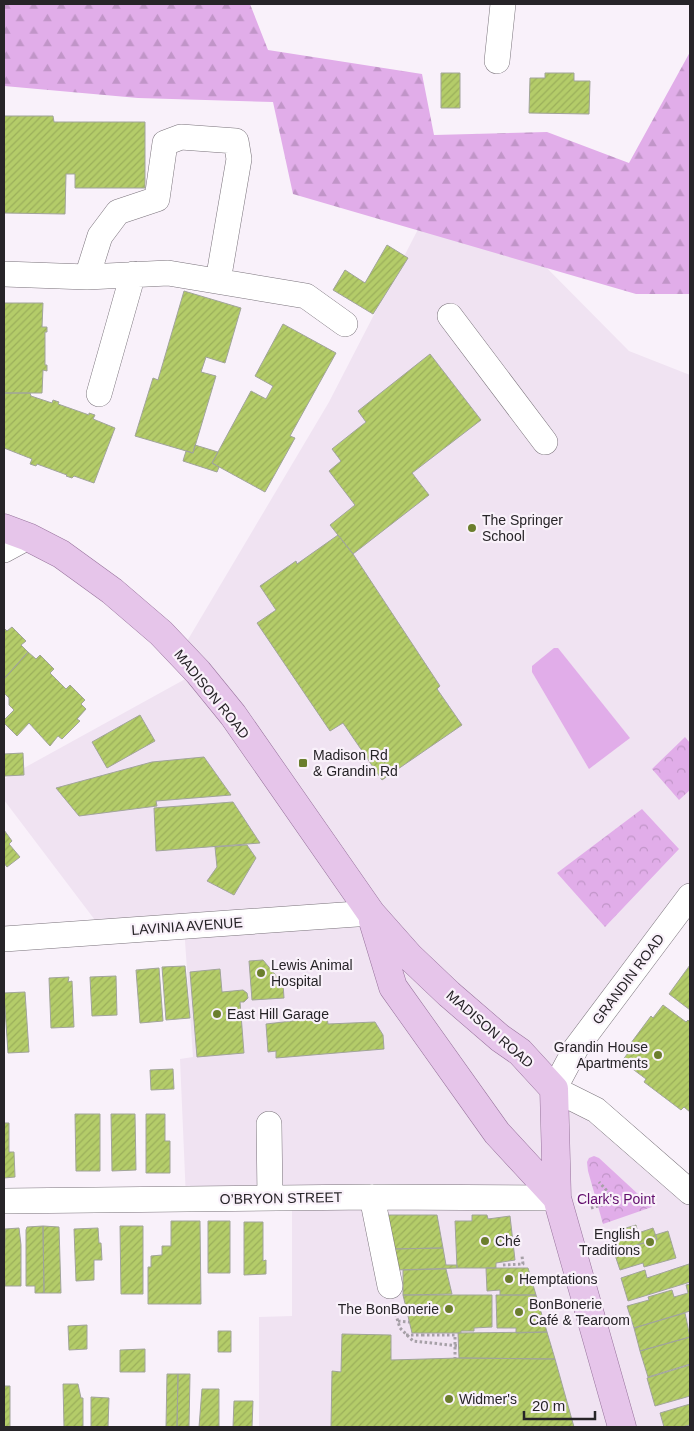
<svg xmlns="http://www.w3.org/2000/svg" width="694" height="1431" font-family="Helvetica,sans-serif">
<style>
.built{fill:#f0e3f2}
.forest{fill:url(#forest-firs)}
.park{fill:url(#park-crowns)}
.garden{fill:#e1ade9}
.building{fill:url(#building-hatch);stroke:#a1a49a}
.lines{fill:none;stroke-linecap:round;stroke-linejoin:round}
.minor-casing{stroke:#7a737b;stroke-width:26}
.major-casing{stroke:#98749d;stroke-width:29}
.path{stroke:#a6a0a7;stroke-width:3;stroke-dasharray:2.5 2.5;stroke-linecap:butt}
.minor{stroke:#fff;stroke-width:25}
.major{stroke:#e6c5ea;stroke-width:28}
.path-bridge{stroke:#a6a0a7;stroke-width:3;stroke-dasharray:2.5 2.5;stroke-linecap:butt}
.poi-dot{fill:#6b7e2d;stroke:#f9f1fa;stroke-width:2}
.labels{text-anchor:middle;stroke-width:4.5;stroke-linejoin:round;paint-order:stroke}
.poi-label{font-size:14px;fill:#272428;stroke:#f9f1fa;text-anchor:start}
.street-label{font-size:14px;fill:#272428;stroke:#f9f1fa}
.park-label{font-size:14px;fill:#610c6c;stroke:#f9f1fa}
</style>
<defs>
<pattern id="forest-firs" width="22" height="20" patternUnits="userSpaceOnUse" patternTransform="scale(1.25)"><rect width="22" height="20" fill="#e1ade9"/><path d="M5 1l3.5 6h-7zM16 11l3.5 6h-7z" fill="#c195c8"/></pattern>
<pattern id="park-crowns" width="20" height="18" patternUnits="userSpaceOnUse" patternTransform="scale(1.25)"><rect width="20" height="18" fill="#e1ade9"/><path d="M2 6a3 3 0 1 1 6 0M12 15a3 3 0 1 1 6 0" fill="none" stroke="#c195c8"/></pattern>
<pattern id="building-hatch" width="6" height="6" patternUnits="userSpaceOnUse" patternTransform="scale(1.25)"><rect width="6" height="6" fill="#b4cc69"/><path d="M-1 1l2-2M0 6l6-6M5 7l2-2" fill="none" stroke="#9baf5b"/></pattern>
</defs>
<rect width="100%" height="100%" fill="#f9f1fa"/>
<path class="built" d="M429 208 532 253 629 351 690 375V896L554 1089 690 1192V1427H259V1317L292 1316V1198L186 1199 180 1059 193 1057 184 926 104 932 4 800V779L198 672 180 653 329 402Z"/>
<path class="forest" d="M4 4H250L268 50 422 74 434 135 547 132 629 163 690 52V294H636L293 194 273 102 138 98 4 86Z"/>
<path class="park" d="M685 737 690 743V790L679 800 652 769Z
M642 809 679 849 605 927 557 873Z
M594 1156 599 1158 652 1207 603 1224 588 1171 587 1162 589 1158Z"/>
<path class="garden" d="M554 648H558L630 738 589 769 532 672V666Z"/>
<path class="building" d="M441 73H460V108H441Z
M545 73H574V81H590L589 114 529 113 530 78H545Z
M4 116H53L54 122H145V188H75V174H66L65 214 4 213Z
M387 245 408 258 373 314 333 290 345 270 365 283Z
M184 291 241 308 225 363 206 357 201 372 216 376 193 453 135 436 153 378 158 380Z
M4 303H43L42 327H47V332H45V365H47V371L43 370 42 393H4Z
M283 324 336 353 290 436 295 438 265 492 212 463 251 391 266 399 273 386 255 376Z
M430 354 481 420 412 473 429 495 353 554 330 525 355 505 329 471 341 461 332 449 366 422 358 411Z
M4 393H30L31 396 52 403 53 400 59 402 58 404 89 415V413L95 415 93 419 115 428 94 483 74 476 72 478 66 476 67 475 37 464 36 466 30 464 32 459 4 448Z
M195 445 218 452 212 463 219 467 217 472 183 461 186 451 193 453Z
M338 535 353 554 440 686 437 689 462 725 382 780 343 723 330 731 257 623 276 610 260 586 296 561 297 564Z
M12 627 26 641 21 645 28 652 4 679V628L7 631Z
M28 652 36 659 40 655 54 669 50 673 66 689 70 685 85 700 81 704 86 709 77 719 80 721 62 739 58 736 50 746 29 723 17 736 4 723V720L14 710 9 705V698L4 693V679Z
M140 715 155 741 107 768 92 742Z
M23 753 24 775 4 776V754Z
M204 757 231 795 156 801 157 806 79 816 56 788 152 762Z
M233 802 260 843 156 851 154 808Z
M4 830 12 841 9 844 20 857 7 867 4 863Z
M247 845 256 858 234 895 207 881 217 867 215 847Z
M263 960 283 984 284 998 252 1000 249 961Z
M690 965V1010L669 994Z
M185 966 190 1018 166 1020 162 967Z
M159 968 163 1021 140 1023 136 970Z
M220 969 222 992 243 990 247 993 248 998 244 1002H240L244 1053 197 1057 190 972Z
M116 976 117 1015 92 1016 90 977Z
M69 977 68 982 72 981 74 1027 51 1028 49 978Z
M25 992 29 1052 8 1053 4 993Z
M663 1005 686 1022 688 1020 690 1022V1112L684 1107 681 1110 644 1082 646 1079 622 1061 631 1049 628 1047 651 1016 653 1018Z
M327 1017 328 1024 375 1022 383 1035 384 1049 276 1058V1051L268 1052 266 1024Z
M173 1069 174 1089 151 1090 150 1070Z
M75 1114H100V1171H76Z
M111 1114H135L136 1170 112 1171Z
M146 1114H165V1141H170V1173H146Z
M4 1123H9V1152H14L15 1177 4 1178Z
M383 1215H437L443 1248 390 1249Z
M472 1215H487L488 1219 510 1216 515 1260 496 1263V1268H457L455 1221H472Z
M171 1221H200L201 1304H148V1267H151V1256L162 1255V1246H171Z
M208 1221H230V1273H208Z
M244 1222H263V1261L266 1260V1274L244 1275Z
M636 1225 638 1233 653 1228 657 1239 614 1252 609 1233Z
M43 1226 44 1293H35V1286H26V1230L27 1227Z
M43 1226 59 1227 61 1293H44Z
M120 1226H143V1294H121Z
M19 1228 21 1245V1286H5V1280H4L5 1229Z
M98 1228 99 1243H101L102 1260H94V1280L76 1281 74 1229Z
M668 1231 676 1258 644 1267 643 1263 620 1270 614 1252 657 1239 655 1235Z
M443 1248 446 1265H457V1268L395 1270 390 1249Z
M689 1264 690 1282 628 1301 621 1278 645 1270 647 1278Z
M486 1268H528L536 1295H500V1290L487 1291Z
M446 1269 452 1294 403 1295V1270Z
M690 1284V1311L634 1328 627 1306 649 1300 648 1297 672 1290 674 1297 688 1293 686 1285Z
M403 1295H492V1327L474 1328V1331H461V1333H412Z
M496 1295H536L547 1332 516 1333V1328H497Z
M685 1313 690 1337 640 1351 634 1328Z
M87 1325V1349L69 1350 68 1326Z
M218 1331H231V1352H218Z
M547 1332 555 1359 459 1358 458 1333Z
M342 1334 391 1335V1360L459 1358 555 1359 574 1427H331L332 1371 341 1372Z
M690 1337V1364L648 1377 640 1351Z
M145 1349V1372H120V1350Z
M690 1365V1396L655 1406 647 1378Z
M167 1374H178L177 1427H166Z
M178 1374H190L189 1427H177Z
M63 1384H78L81 1398H83V1427H64Z
M4 1386H10V1427H4Z
M202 1389H219V1427H199Z
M91 1397 109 1398 108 1427H91Z
M234 1401H253L252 1427H233Z
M690 1404V1425L682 1427H664L660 1413Z"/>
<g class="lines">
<defs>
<path id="minor" d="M497 61 503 4
M4 274 87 277 168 273 306 296 345 324
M87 277 100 236 118 212 157 199 165 143 181 137 236 141 239 159 218 281
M450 316 545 442
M99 394 133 274
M4 550 28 537
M690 896 576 1048 554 1089 596 1110 690 1192
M4 939 371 913
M269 1124 270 1198
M372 1197 390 1286
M4 1201 372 1197 557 1198"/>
<path id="major" d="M4 528 28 537 61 554 112 591 161 633 198 672 233 715 371 913 410 957 449 994 500 1038 520 1052 554 1089 557 1198 622 1427
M373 921 393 987 497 1133 557 1198"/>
</defs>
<use href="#minor" class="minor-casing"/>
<use href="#major" class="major-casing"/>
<path class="path" d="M591 1208 616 1201 599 1182
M503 1265 523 1264 522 1256
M394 1309 400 1328 413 1341 459 1346
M398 1321 409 1322
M406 1335H422"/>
<use href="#minor" class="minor"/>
<use href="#major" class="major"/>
<path class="path-bridge" d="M422 1335H455V1358"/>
</g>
<g class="poi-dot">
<circle cx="472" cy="528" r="5"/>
<rect x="298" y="758" width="10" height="10" rx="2.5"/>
<circle cx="261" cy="973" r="5"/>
<circle cx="217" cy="1014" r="5"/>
<circle cx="658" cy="1055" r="5"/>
<circle cx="485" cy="1241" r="5"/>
<circle cx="650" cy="1242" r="5"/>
<circle cx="509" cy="1279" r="5"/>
<circle cx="449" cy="1309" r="5"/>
<circle cx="519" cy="1312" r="5"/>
<circle cx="449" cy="1399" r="5"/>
</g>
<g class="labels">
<g class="poi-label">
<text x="482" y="525">The Springer<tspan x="482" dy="16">School</tspan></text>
<text x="313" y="760">Madison Rd<tspan x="313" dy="16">&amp; Grandin Rd</tspan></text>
<text x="271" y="970">Lewis Animal<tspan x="271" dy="16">Hospital</tspan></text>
<text x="227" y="1019">East Hill Garage</text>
<text x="648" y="1052" text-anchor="end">Grandin House<tspan x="648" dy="16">Apartments</tspan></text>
<text x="640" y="1239" text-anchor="end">English<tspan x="640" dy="16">Traditions</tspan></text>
<text x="495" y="1246">Ché</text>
<text x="519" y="1284">Hemptations</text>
<text x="529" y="1309">BonBonerie<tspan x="529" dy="16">Café &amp; Tearoom</tspan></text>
<text x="439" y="1314" text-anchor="end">The BonBonerie</text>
<text x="459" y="1404">Widmer's</text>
</g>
<g class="street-label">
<text transform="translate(212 694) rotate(51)" y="5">MADISON ROAD</text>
<text transform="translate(187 926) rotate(-4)" y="5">LAVINIA AVENUE</text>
<text transform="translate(628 979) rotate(-53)" y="5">GRANDIN ROAD</text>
<text transform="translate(490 1029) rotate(41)" y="5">MADISON ROAD</text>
<text transform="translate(281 1198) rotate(-1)" y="5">O’BRYON STREET</text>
</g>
<g class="park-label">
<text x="616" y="1204">Clark's Point</text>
</g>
</g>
<rect width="694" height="1431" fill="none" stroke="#272428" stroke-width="10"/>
<path d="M524 1411v8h71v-8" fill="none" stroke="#272428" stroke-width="2.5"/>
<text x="532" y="1411" font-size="15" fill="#272428" stroke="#f9f1fa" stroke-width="4" paint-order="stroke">20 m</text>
</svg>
